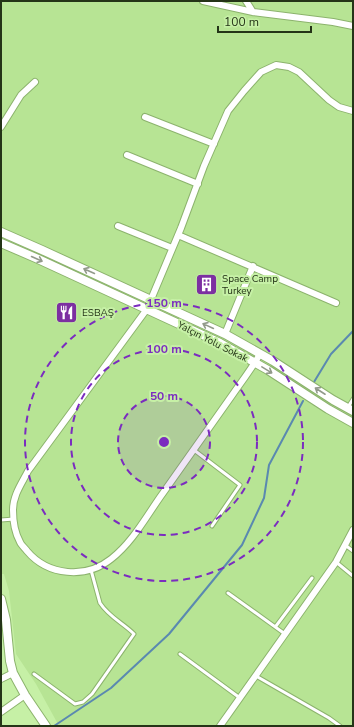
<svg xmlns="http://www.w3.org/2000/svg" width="354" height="727" font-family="'Nunito Sans',sans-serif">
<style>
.built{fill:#b7e494}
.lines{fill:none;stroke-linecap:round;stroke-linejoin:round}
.stream{stroke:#5a89b0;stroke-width:2}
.service-casing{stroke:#8cb36d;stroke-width:5}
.minor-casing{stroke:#8cb36d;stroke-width:8}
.tertiary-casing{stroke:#8cb36d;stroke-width:10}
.service{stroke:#fff;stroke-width:3}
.minor{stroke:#fff;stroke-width:6}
.tertiary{stroke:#fff;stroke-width:8}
.oneway{stroke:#929a8b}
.ring{fill:none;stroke:#7b2cbf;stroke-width:2;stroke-dasharray:7 5}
.labels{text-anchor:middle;stroke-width:4;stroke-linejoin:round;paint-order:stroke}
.poi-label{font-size:10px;fill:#243417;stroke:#c6f0a6;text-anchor:start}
.street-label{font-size:10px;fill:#243417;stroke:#c6f0a6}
.centre{fill:#7b2cbf;stroke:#c6f0a6;stroke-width:2}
.ring-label{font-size:12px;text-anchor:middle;font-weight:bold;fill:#7b2cbf;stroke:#c6f0a6;stroke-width:4;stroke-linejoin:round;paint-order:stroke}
</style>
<rect width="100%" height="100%" fill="#c6f0a6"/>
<path class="built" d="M1 1H353V726H59L36 684 16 654 9 591 4 574H1Z"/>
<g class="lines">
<path class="stream" d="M314 382 331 354 353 331
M54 726 111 688 169 634 242 545 264 498 269 465 303 401"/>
<defs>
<path id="service" d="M348 407 353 399
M194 450 240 485 212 526
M1 520 14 519
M345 545 353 551
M336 562 353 576
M228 593 285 634
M276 626 312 578
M180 654 240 698
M34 674 75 704 83 702 92 694 134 634C123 623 109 617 100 603L91 570
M256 676 329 718 340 726"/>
<path id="minor" d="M203 1 253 12 333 22 353 26
M246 1 253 12
M145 117 214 144
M1 127 21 95 35 82
M127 155 198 184
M118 226 172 248
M178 235 336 303
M225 334 253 266
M260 354C252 368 242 381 233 394 210 427 186 460 163 493 147 515 133 542 111 559 86 579 48 576 27 551 25 548 21 545 20 542 15 533 13 520 13 510 13 495 22 483 28 471L147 309 181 228 204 166 228 111 244 91 261 72 276 65 289 67 299 72 329 100 339 107 353 111
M1 679 13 673
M1 712 25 695
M220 726 336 562 353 530"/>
<path id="tertiary" d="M1 232 42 250 225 334 273 361 333 400 353 411
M1 243 38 259 220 343 268 370 328 409 353 423
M1 599 6 620 10 661 13 673 25 695 46 726"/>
</defs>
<use href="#service" class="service-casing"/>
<use href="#minor" class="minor-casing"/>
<use href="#tertiary" class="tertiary-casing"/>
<use href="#service" class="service"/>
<use href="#minor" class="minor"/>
<use href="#tertiary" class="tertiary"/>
</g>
<defs><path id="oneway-shaft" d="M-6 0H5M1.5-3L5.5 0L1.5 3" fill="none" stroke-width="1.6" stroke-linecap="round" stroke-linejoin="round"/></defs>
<g class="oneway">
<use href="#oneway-shaft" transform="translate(37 259) rotate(24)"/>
<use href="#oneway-shaft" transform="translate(89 271) rotate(-156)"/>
<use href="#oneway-shaft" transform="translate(208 326) rotate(-155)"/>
<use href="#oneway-shaft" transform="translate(267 370) rotate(31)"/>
<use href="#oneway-shaft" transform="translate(320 391) rotate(-147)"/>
</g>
<circle cx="164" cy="442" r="46" fill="#7b2cbf" fill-opacity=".12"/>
<g class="ring">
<circle cx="164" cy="442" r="46"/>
<circle cx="164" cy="442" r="93"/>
<circle cx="164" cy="442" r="139"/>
</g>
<defs>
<symbol id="building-square" viewBox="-11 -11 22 22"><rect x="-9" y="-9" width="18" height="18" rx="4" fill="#7c2fa1" stroke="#c6f0a6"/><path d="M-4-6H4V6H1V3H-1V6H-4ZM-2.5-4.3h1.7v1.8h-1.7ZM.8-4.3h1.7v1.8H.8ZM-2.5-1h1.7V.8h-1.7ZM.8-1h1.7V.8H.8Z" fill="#fff"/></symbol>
<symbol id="restaurant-square" viewBox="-11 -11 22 22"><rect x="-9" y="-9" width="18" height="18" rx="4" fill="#7c2fa1" stroke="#c6f0a6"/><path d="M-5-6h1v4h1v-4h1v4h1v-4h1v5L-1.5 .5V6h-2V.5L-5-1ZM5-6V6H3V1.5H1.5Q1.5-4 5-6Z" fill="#fff"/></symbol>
</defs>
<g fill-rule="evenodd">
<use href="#building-square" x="194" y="272" width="25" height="25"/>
<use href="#restaurant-square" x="54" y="300" width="25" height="25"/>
</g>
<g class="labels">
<g class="poi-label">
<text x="222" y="282">Space Camp<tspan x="222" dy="12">Turkey</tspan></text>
<text x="82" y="316">ESBAŞ</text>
</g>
<g class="street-label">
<text transform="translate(213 341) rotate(27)" y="4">Yalçın Yolu Sokak</text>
</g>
</g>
<circle cx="164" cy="442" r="6" class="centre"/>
<g class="ring-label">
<text x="164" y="307">150 m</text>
<text x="164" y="353">100 m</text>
<text x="164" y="400">50 m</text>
</g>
<rect width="354" height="727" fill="none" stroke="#243417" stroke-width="4"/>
<path d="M218 26v6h93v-6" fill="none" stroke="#243417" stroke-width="2"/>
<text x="224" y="26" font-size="12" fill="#243417" stroke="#c6f0a6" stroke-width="3" paint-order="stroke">100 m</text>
</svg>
